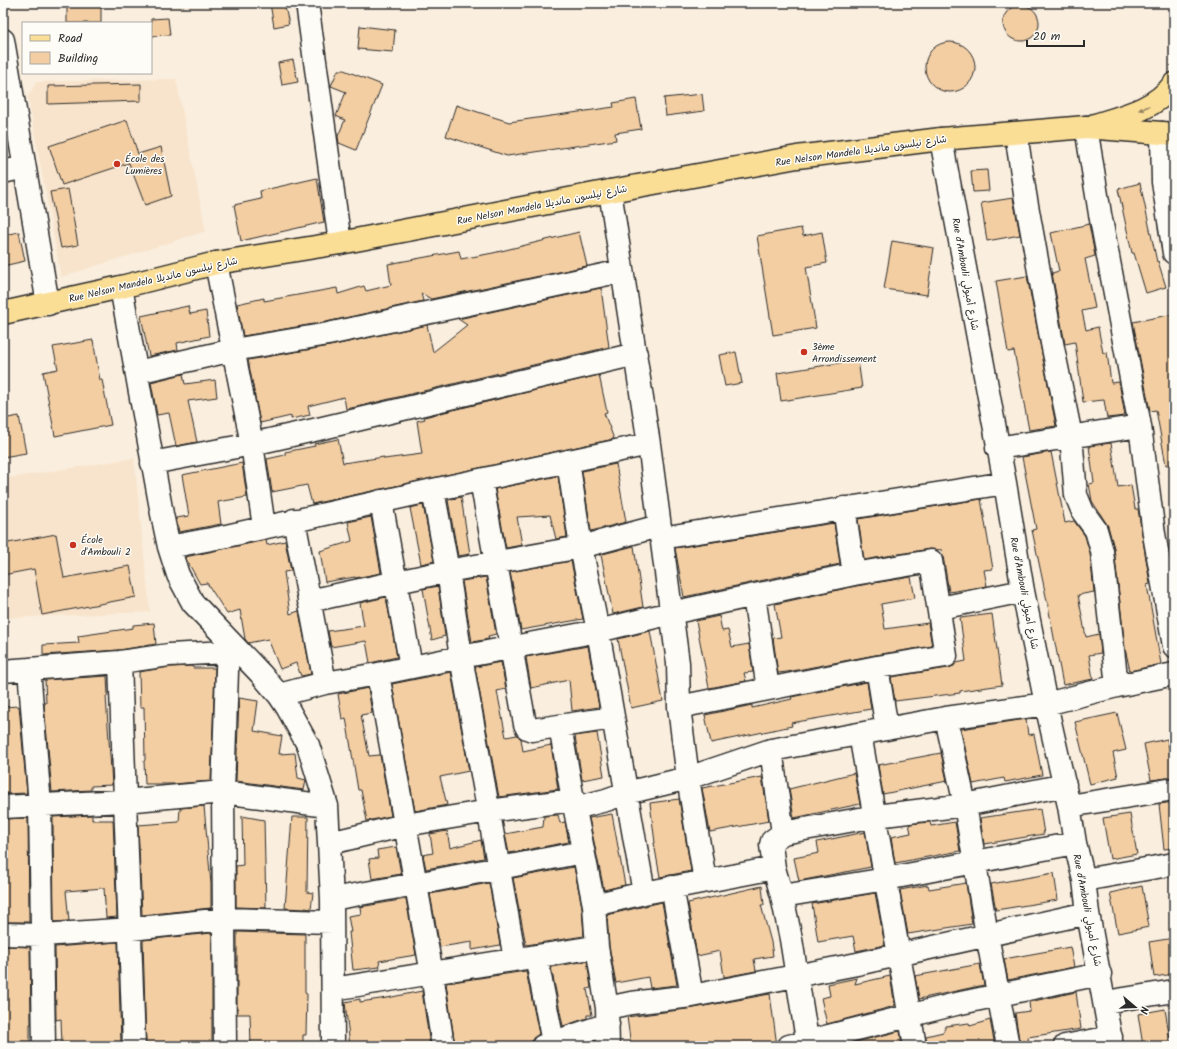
<svg xmlns="http://www.w3.org/2000/svg" width="1177" height="1049" font-family="Kalam,'Playpen Sans Arabic',sans-serif">
<style>
.built{fill:#f8e4cc}
.building{fill:#f3cea3;stroke:#2b2b2b}
.lines{fill:none;stroke-linecap:round;stroke-linejoin:round}
.minor-casing{stroke:#2b2b2b;stroke-width:25}
.primary-casing{stroke:#2b2b2b;stroke-width:25}
.minor{stroke:#fdfcf7;stroke-width:22}
.primary{stroke:#fbde96;stroke-width:22}
.oneway{fill:#938460}
.poi-dot{fill:#c8321e;stroke:#fdfcf7;stroke-width:1.5}
.labels{text-anchor:middle;stroke-width:3;stroke-linejoin:round;paint-order:stroke}
.street-label{font-size:10px;fill:#2b2b2b;stroke:#fdfcf7}
.poi-label{font-size:10px;fill:#2b2b2b;stroke:#fdfcf7;text-anchor:start}
</style>
<rect width="100%" height="100%" fill="#faeede"/>
<filter id="ink" filterUnits="userSpaceOnUse"><feTurbulence type="fractalNoise" baseFrequency=".025" numOctaves="2"/><feDisplacementMap in="SourceGraphic" scale="8" xChannelSelector="R" yChannelSelector="G"/><feConvolveMatrix kernelMatrix="1 2 1 2 8 2 1 2 1" color-interpolation-filters="sRGB"/></filter>
<g filter="url(#ink)">
<path class="built" d="M176 79 206 231 61 277 28 97 36 82Z
M134 458 150 612 3 618V479Z"/>
<path class="building" d="M270 3H284L289 24 274 27Z
M1003 23a18 18 0 1 1 36 0a18 18 0 1 1-36 0Z
M67 6H101V23H67Z
M168 18 170 35 151 36V19Z
M360 26 395 30 393 52 358 49Z
M925 67a25 25 0 1 1 50 0a25 25 0 1 1-50 0Z
M293 60 298 82 282 85 278 63Z
M338 70H344L382 85 356 150 339 143 338 136 345 120 336 116 346 92 331 86Z
M141 84V101L48 104V86Z
M702 94 704 111 666 116 664 98Z
M636 99 641 129 615 133 616 140 507 156 446 136 456 105 509 122 614 107 613 103Z
M127 120 138 154 161 147 171 196 145 205 129 163 62 185 49 146Z
M987 170 989 191 973 192 971 171Z
M317 178 324 222 241 241 234 205 261 199 260 191Z
M1140 183 1157 262 1158 261 1166 287 1146 293 1134 253H1132L1118 189Z
M68 189 78 245 61 248 50 192Z
M1013 198 1020 235 987 241 981 203Z
M1089 224 1095 256 1085 259 1095 308 1082 311 1086 330 1098 327 1103 353 1107 352 1111 383 1119 382 1125 416 1107 418 1104 400 1083 402 1075 342 1065 344 1052 273 1059 271 1051 233Z
M801 228 803 236 822 232 827 263 806 267 816 328 773 335 757 236Z
M19 232 25 261 3 266V235Z
M579 232 587 266 431 299 421 293 423 301 326 322 243 336 237 304 264 298V301L337 288 338 294 364 286 366 291 391 285 388 264 459 251 461 259 493 253Z
M892 241 934 248 927 295 884 289Z
M1027 276 1056 426 1029 430 1014 351 1008 352 996 281Z
M601 288 609 347 356 407 346 409 344 397 308 406 310 415 291 419V416L260 423 248 360 330 346 427 325 433 352 467 325 458 319Z
M188 306 190 314 206 311 209 336 177 343 178 350 149 356 141 316Z
M1174 314V464L1166 465 1156 410 1150 411 1133 322Z
M93 340 100 380H102L111 425 55 436 43 372 58 369 53 347Z
M736 352 742 383 725 386 719 355Z
M858 360 862 388 781 401 777 373Z
M183 374 185 384 215 380 217 397 188 401 197 442 176 446 169 413 157 415 151 382Z
M599 375 607 412 604 413 614 439 312 504 307 485 272 492 267 459 285 455V452L315 446 314 444 338 439 343 463 384 457V459L422 454 417 421 425 419 424 417Z
M19 416 26 453 3 457V419Z
M1111 443 1118 487 1131 485 1135 509H1138L1150 584 1147 585 1161 664 1130 671 1125 648 1114 548 1108 526 1092 501 1089 484 1094 483 1089 446Z
M1051 452 1065 523 1074 521 1085 536 1090 553 1094 592 1078 595 1086 637 1099 634 1101 653 1089 655 1093 679 1063 685 1047 601 1032 530 1036 529 1022 457Z
M242 463 247 497 218 502 221 524 179 532 176 518 189 516 182 475Z
M616 464 626 522 591 531 582 471Z
M558 476 567 537 556 539 550 515 517 517 522 545 506 548 495 489Z
M461 497 470 554 458 556 448 500Z
M981 499 993 569 984 570 987 586 949 592 942 550 929 549 864 560 858 519Z
M423 505 434 561 421 564 410 508Z
M371 517 381 573 355 578V577L325 582 320 551 352 541 348 522Z
M834 523 840 564 684 597 675 548Z
M56 534 64 578 130 566 136 597 42 615 34 569 3 575V544Z
M266 540 267 545 285 541 291 571 284 572 290 614 299 611 311 674 301 676 296 663 280 669 268 639 248 643 245 639 240 610 227 614 207 583 200 584 185 557Z
M634 546 643 607 613 614 601 555H599Z
M571 561 583 619 521 630 510 572Z
M486 577 496 634 488 636 489 639 472 642 462 581Z
M911 577 915 598 881 604 885 629 928 623 932 646 875 655 787 672 778 673 773 638 781 637 775 604 856 586Z
M438 586 445 636 432 640 423 589Z
M386 597 397 657 370 663 366 641 331 647 328 631 364 626 360 603Z
M992 614 1002 685 960 691V693L895 701 891 677 948 668 954 666 956 663 966 661 960 618Z
M719 616 722 631 728 630 732 647 749 644 753 672 744 673 746 681 709 688 696 621Z
M154 623 156 644 119 650 43 655V645L79 643 78 636 133 628V625Z
M650 631 663 701 631 708 618 639Z
M588 646 599 707 572 711 569 680 531 688 526 657Z
M501 662 506 689 497 691 506 737 517 735 521 739 523 751 551 745 558 789 499 797 475 667Z
M192 666 193 668H215L211 781 173 784H145L144 761 145 760 144 707H140L139 672 170 667Z
M451 672 469 771 440 777 447 805 415 811 392 684Z
M107 676 108 696H106L112 785 91 786V790L52 792 44 704 46 703 45 680Z
M867 682 871 709 791 723 792 726 711 743 705 715 752 705V708L792 699 791 697Z
M368 688 372 713 361 715 369 756 380 755 391 816 367 821 361 790H358L346 718 342 719 338 694Z
M239 698 258 701 254 731 282 736 279 754 295 753 298 778 306 780 304 790 236 781Z
M19 706 27 793 3 794V707Z
M1117 713 1126 750 1113 753 1118 777 1090 784 1075 722Z
M1026 719 1028 735 1034 734 1042 775 1005 782 1004 778 973 784 961 729Z
M597 733 604 776 582 780 575 736Z
M1167 739 1174 771V777L1151 780 1144 744Z
M941 753 947 781 883 794 878 765Z
M854 773 860 804 794 818 789 789Z
M762 777 769 821 710 832 702 788Z
M679 799 691 871 660 877 654 843H655L650 803Z
M1174 802V848L1164 849 1159 804Z
M204 806 211 884V908L142 915 138 825 179 822 180 808Z
M1040 809 1044 834 984 844 980 818Z
M612 814 625 885 604 890 589 818Z
M1130 814 1137 854 1110 859 1103 818Z
M92 815V820H113L117 917 106 918 104 888 66 891 69 921 54 922 53 817Z
M558 815 560 823 565 822 569 842 509 853 505 834 543 827 544 816Z
M242 816 264 820 266 908 236 907V866L243 865Z
M292 817H308L307 892 313 893 311 909 305 908V909L285 908Z
M28 818 29 922H3V819Z
M930 822 931 826 955 822 960 851 895 863 891 837 911 833 909 824Z
M447 831 450 848 481 840 484 858 426 869 423 855 433 853 430 834Z
M865 832 871 867 799 881 794 858 819 853 817 842Z
M396 847 401 874 372 879 369 859 378 858 377 850Z
M574 867 582 907 584 936 526 945 513 878Z
M1054 873 1058 900 996 910 991 884Z
M489 883 500 945 472 950V942L440 947 430 894Z
M966 883 972 924 908 934 900 890 928 885 929 889Z
M762 886 764 905H761L771 942 773 956 754 959 756 971 724 977 720 951 697 956 688 903Z
M1142 886 1149 927 1118 933 1110 893Z
M875 893 885 945 856 951 853 936 818 942 812 904Z
M406 899 416 955 379 961 380 967 353 970 349 932H351L348 916 361 914 360 907Z
M662 902 677 985 650 988 648 977 616 983 609 946 607 915Z
M237 932 305 934V993L307 994 306 1035H303V1046H251L250 1014H237Z
M212 933V1046H146L143 940Z
M1174 938V974L1154 977 1149 942Z
M118 942 121 1046H62L61 1019 56 1020 55 947Z
M3 946 30 947 31 1024H30V1042H3Z
M1070 947 1074 967 1008 980 1004 959Z
M587 961 591 988 587 989 592 1015H587V1018L563 1026 551 967Z
M980 964 984 985 919 999 915 976Z
M526 971 539 1034 533 1038 531 1046H455L446 983Z
M890 976 895 1006 827 1024 821 998 830 996 828 984 857 978 855 984Z
M422 991 430 1046H350L345 1002 360 999V1002L387 998Z
M1076 992 1081 1029 1028 1037 1029 1046H1020L1015 1013 1030 1011 1029 1002Z
M770 994 777 1046H631L627 1017 694 1008Z
M1165 1009 1171 1046H1143L1138 1014Z
M990 1020 995 1046H927L926 1036 943 1032 946 1026 969 1023 970 1026Z
M900 1031 902 1046H840Z"/>
<g class="lines">
<defs>
<path id="minor" d="M307 3 340 243
M3 40 48 304
M1086 127 1100 214 1140 426 1154 534 1174 646
M1016 133 1025 194 1052 343 1071 436 1076 495 1083 512 1096 530 1102 551 1117 686
M1162 133 1163 182 1174 253
M941 139 1005 483 1023 591 1046 704 1069 806 1075 843 1084 880 1088 913 1112 1046
M3 172 24 167
M610 191 649 444 678 663 679 707 688 778 705 881
M216 263 252 444 264 527
M121 287 162 514 169 547 178 575 193 603 260 673 279 695 287 707 308 745 327 806 332 899 333 1046
M137 372 233 350 328 334 622 271
M997 448 1140 426
M568 461 581 547 598 631 644 893
M152 463 252 444 314 430 636 354
M481 480 525 724 527 728 532 730 613 718
M433 490 448 571 461 657 515 959
M381 501 411 667
M844 508 854 574
M294 520 325 683
M661 538 1005 483
M169 547 222 537 433 490 649 444
M754 596 768 689
M309 601 448 571 581 547 659 526
M940 608 1023 591
M120 662C124 790 130 918 134 1046
M877 667 887 729
M29 669 40 805 44 1046
M3 671 120 662 169 655 227 652
M378 674 432 974 443 1046
M279 695 325 683 378 674 461 657 598 631 671 613 854 574 931 561 946 656 877 667 679 707
M946 718 965 805 987 935 1008 1046
M560 726 573 800 594 905 597 947 607 1008
M860 734 915 1046
M771 750 783 833
M1069 806 1174 789
M3 807 124 801 223 792 327 806
M575 808 606 800 626 793 688 778 771 750 946 718 1046 704 1117 686 1174 674
M330 843 405 825 489 811 573 800
M1084 880 1174 864
M672 887 692 996
M782 896 886 879 1075 843
M332 899 416 884 583 852
M594 905 644 893 774 868
M3 934 42 935 131 929 224 919 332 922
M536 956 553 1042
M333 989C421 975 509 960 597 947
M1105 1002 1174 991
M225 1046 223 792 228 640
M543 1046 608 1024
M608 1046 607 1008 631 1003 692 996 857 964 1088 913
M789 1046 956 1004 1100 974
M808 1046 791 939 782 896 774 868 771 845 772 841 783 833 876 816 965 805 1065 785
M1065 1046 1111 1037"/>
<path id="primary" d="M1095 125C1124 116 1155 109 1174 84
M3 313 121 287 216 263 340 243 610 191 797 157 941 139 1086 127 1174 134"/>
</defs>
<use href="#minor" class="minor-casing"/>
<use href="#primary" class="primary-casing"/>
<use href="#minor" class="minor"/>
<use href="#primary" class="primary"/>
</g>
<defs><path id="oneway-solid" d="M-6-.8H1V-3.2L6.5 0L1 3.2V.8H-6Z"/></defs>
<use class="oneway" href="#oneway-solid" transform="translate(1144 108) rotate(157)"/>
</g>
<g class="poi-dot">
<circle cx="117" cy="164" r="4"/>
<circle cx="804" cy="352" r="4"/>
<circle cx="73" cy="545" r="4"/>
</g>
<g class="labels">
<g class="street-label">
<text transform="translate(861 150) rotate(-8)" y="4">Rue Nelson Mandela شارع نيلسون مانديلا</text>
<text transform="translate(542 204) rotate(-11)" y="4">Rue Nelson Mandela شارع نيلسون مانديلا</text>
<text transform="translate(966 274) rotate(80)" y="4">Rue d'Ambouli شارع أمبولي</text>
<text transform="translate(153 279) rotate(-13)" y="4">Rue Nelson Mandela شارع نيلسون مانديلا</text>
<text transform="translate(1025 593) rotate(79)" y="4">Rue d'Ambouli شارع أمبولي</text>
<text transform="translate(1088 910) rotate(79)" y="4">Rue d'Ambouli شارع أمبولي</text>
</g>
<g class="poi-label">
<text x="125" y="162">École des<tspan x="125" dy="12">Lumières</tspan></text>
<text x="812" y="350">3ème<tspan x="812" dy="12">Arrondissement</tspan></text>
<text x="81" y="543">École<tspan x="81" dy="12">d'Ambouli 2</tspan></text>
</g>
</g>
<rect width="1177" height="1049" fill="none" stroke="#fdfcf7" stroke-width="16"/>
<rect x="8" y="8" width="1161" height="1033" fill="none" stroke="#2b2b2b" stroke-width="1.5" filter="url(#ink)"/>
<rect x="22" y="22" width="130" height="52" fill="#fdfcf7" stroke="#a9a8a5"/>
<rect x="30" y="35" width="20" height="6" fill="#fbde96" stroke="#a9a8a5"/>
<text x="58" y="42" font-size="12" fill="#2b2b2b">Road</text>
<rect x="30" y="52" width="20" height="12" fill="#f3cea3" stroke="#a9a8a5"/>
<text x="58" y="62" font-size="12" fill="#2b2b2b">Building</text>
<g transform="translate(1135 1007) rotate(109)" stroke="#fdfcf7" stroke-width="3" paint-order="stroke">
<path d="M0-3L7 15L0 10L-7 15Z" fill="#2b2b2b"/>
<text y="-6" font-size="11" font-weight="bold" text-anchor="middle" fill="#2b2b2b">N</text>
</g>
<path d="M1027 40v6h57v-6" fill="none" stroke="#2b2b2b" stroke-width="2"/>
<text x="1033" y="40" font-size="12" fill="#2b2b2b" stroke="#fdfcf7" stroke-width="3" paint-order="stroke">20 m</text>
</svg>
